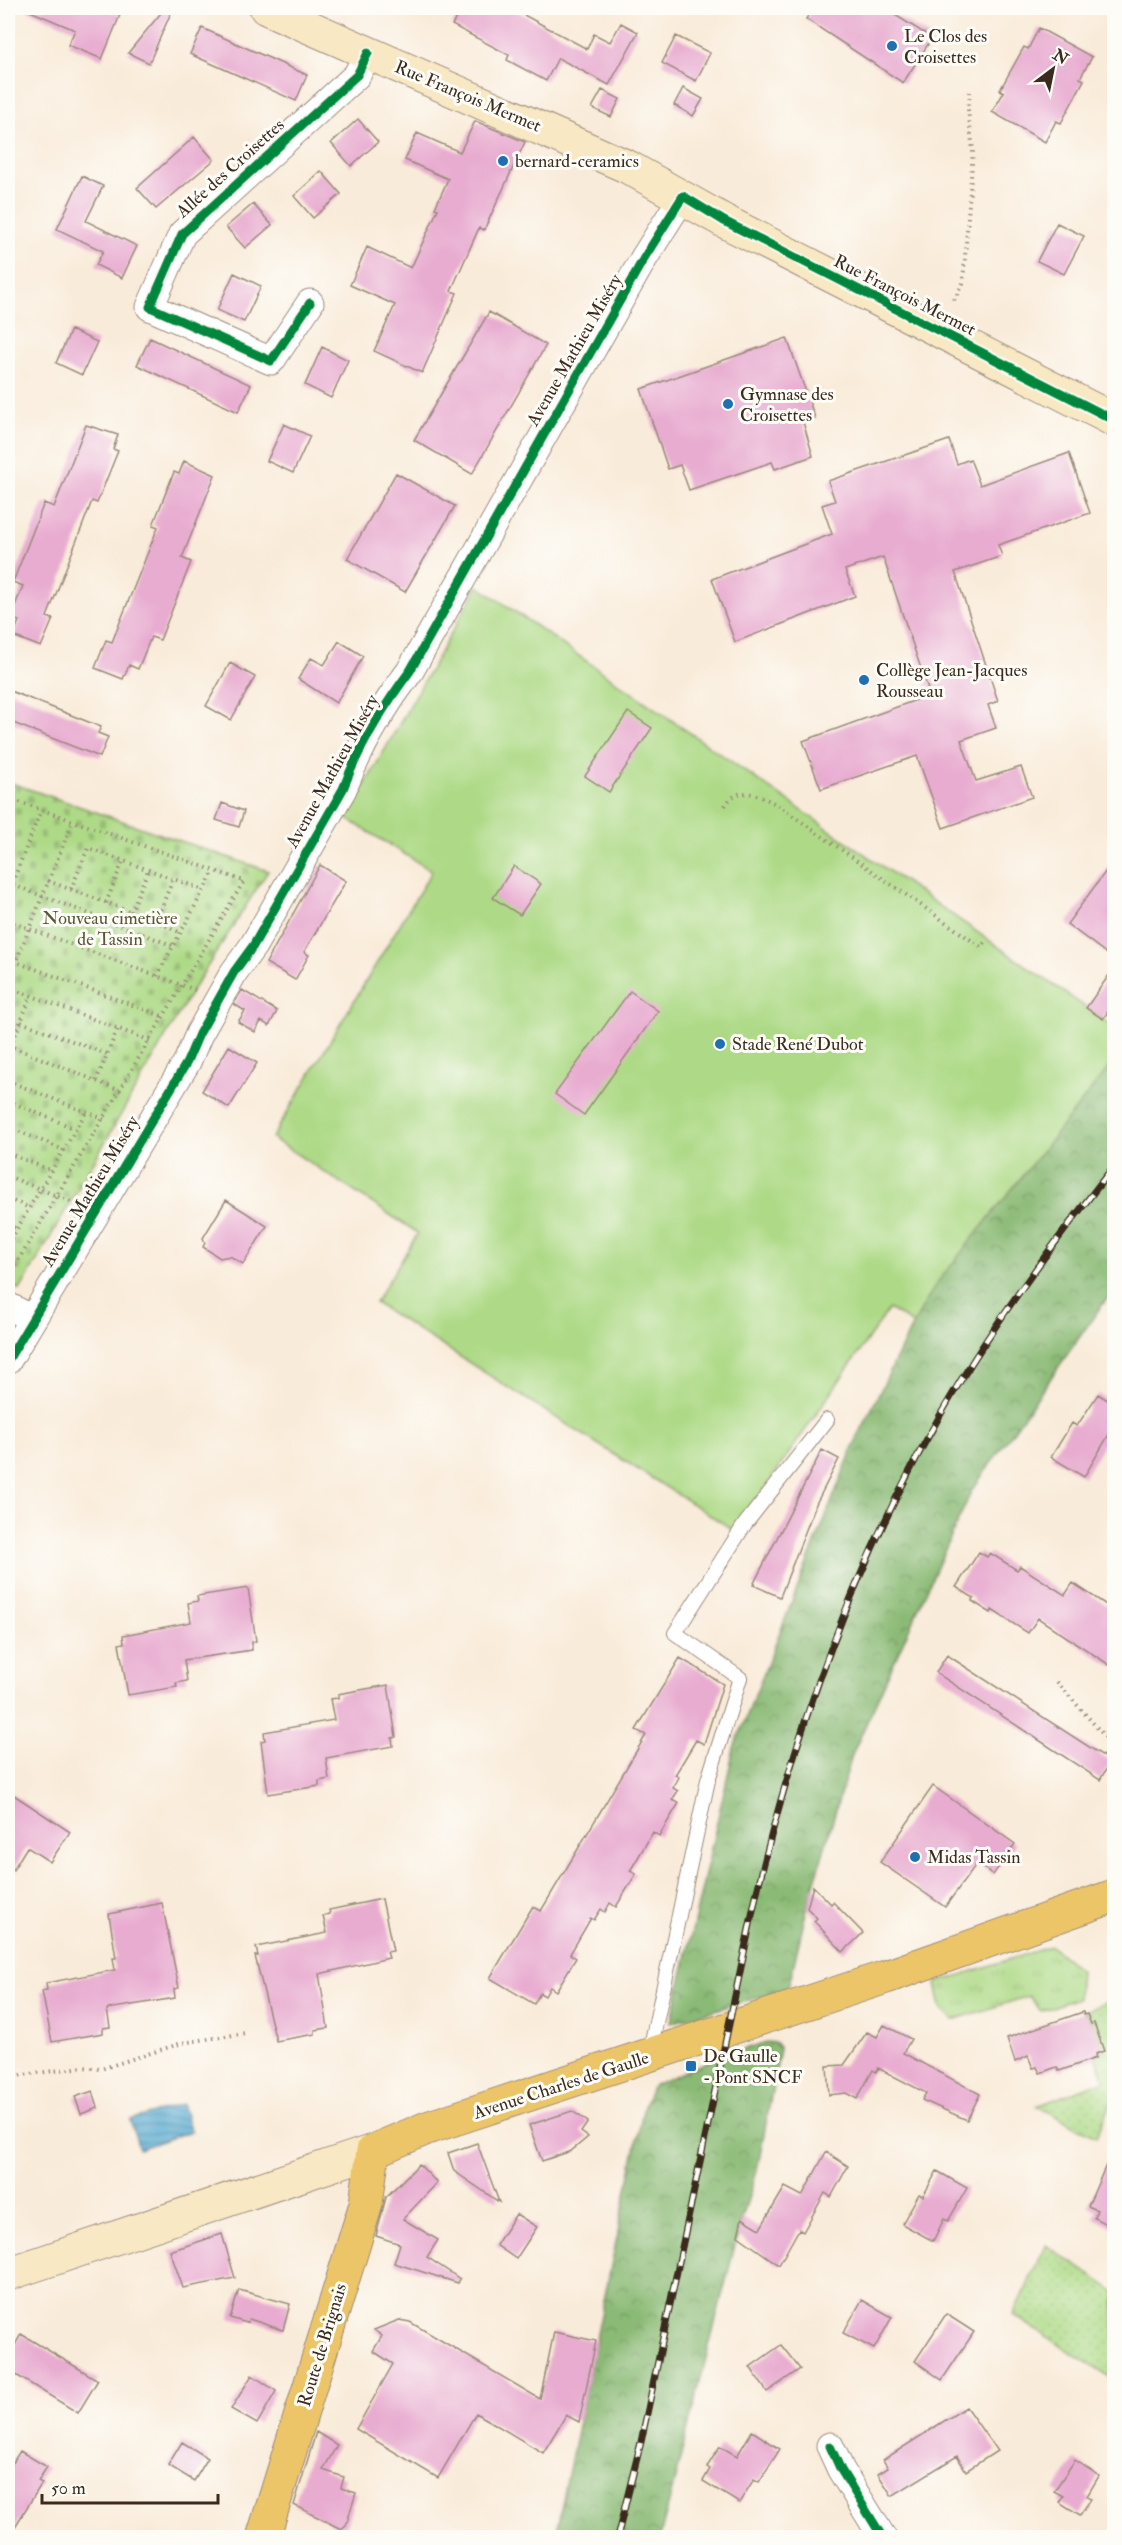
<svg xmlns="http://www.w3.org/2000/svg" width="1122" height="2545" font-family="'IM FELL Double Pica',serif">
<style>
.grass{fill:url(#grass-tufts);stroke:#748252;stroke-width:1.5}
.forest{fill:url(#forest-crowns);stroke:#627249;stroke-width:1.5}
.cemetery{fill:url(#cemetery-stones);stroke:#748252;stroke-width:1.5}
.garden{fill:url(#garden-dots);stroke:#748252;stroke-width:1.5}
.pitch{fill:#aeda87;stroke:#748252;stroke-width:1.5}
.water{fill:url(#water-rules);stroke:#486977;stroke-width:1.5}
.building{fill:#e8acd0}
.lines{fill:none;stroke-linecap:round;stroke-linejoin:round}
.lane-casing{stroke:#9a8a7c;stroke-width:16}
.street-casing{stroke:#9a8a7c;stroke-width:29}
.secondary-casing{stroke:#9a8a7c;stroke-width:35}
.primary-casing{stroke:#9a8a7c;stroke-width:35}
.path{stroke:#9a8a7c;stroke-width:4;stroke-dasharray:1.5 4.5;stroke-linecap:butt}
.lane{stroke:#fff;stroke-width:14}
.street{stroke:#fff;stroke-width:27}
.secondary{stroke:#f8e8c3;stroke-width:33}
.primary{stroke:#edc569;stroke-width:33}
.rail-casing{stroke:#3b2a1e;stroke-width:7}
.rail{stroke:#fdfcf7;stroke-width:4.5;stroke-dasharray:14;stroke-linecap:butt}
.cycleway-casing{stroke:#fdfcf7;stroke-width:13}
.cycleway{stroke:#00873e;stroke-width:9}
.poi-dot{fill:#1f6fb2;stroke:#fdfcf7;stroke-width:2}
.labels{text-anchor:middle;stroke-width:6;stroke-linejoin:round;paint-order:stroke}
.poi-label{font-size:18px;fill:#3b2a1e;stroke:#fdfcf7;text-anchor:start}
.street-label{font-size:18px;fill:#3b2a1e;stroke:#fdfcf7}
.park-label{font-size:18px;fill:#585638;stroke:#fdfcf7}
</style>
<defs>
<pattern id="grass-tufts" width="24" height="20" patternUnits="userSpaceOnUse" patternTransform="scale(1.5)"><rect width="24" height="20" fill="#aeda87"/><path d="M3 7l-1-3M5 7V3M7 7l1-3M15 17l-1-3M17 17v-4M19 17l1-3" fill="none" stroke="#97bb74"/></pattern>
<pattern id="forest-crowns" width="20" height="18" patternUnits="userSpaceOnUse" patternTransform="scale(1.5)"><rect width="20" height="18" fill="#8aba74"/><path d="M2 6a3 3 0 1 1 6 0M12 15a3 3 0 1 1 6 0" fill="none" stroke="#72975f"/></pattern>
<pattern id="cemetery-stones" width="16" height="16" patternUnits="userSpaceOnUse" patternTransform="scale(1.5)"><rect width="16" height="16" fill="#aeda87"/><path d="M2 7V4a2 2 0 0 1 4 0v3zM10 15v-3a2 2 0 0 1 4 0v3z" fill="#97bb74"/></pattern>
<pattern id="garden-dots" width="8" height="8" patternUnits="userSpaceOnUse" patternTransform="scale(1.5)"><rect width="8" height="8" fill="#aeda87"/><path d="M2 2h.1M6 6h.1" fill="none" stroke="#97bb74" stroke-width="1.8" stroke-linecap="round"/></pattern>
<pattern id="water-rules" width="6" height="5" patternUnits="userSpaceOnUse" patternTransform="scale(1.5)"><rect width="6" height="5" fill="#54a8d0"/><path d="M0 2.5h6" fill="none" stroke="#4789a8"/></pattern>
</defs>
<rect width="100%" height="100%" fill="#fdfcf7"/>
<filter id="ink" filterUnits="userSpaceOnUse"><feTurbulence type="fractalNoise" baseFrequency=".0167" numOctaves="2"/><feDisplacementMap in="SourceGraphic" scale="12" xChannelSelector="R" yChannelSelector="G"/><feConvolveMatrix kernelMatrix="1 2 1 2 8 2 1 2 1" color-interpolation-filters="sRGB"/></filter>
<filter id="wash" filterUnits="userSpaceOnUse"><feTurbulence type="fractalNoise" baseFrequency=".008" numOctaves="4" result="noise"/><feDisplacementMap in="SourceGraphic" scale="24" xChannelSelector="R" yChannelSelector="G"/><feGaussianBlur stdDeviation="1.35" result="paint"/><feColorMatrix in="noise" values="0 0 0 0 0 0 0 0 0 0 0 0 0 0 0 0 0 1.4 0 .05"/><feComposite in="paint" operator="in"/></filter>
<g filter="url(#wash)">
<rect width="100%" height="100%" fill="#f9ebd9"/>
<path class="grass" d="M1051 1946 1080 1970 1078 1998 1041 2011 1029 1996 953 2020 941 2008 936 1983Z"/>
<path class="forest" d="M1114 1061V1291L1102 1305 972 1490 852 1755 807 1908 788 1989 671 2023 734 1748 854 1445 913 1324 936 1284Z
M766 2042 776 2043 780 2049 757 2171 742 2218 660 2537 555 2538 644 2106 653 2085 702 2064Z"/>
<path class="cemetery" d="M8 782 268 871 193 989 20 1290 8 1285Z"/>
<path class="garden" d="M1114 1999V2097L1096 2137 1037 2106 1105 2080 1095 2054 1104 2051 1087 2014 1083 2012Z
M1046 2245 1114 2291V2380L1013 2315Z"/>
<path class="pitch" d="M478 586 1114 1027V1061L936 1284 913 1324 889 1309 735 1531 375 1303 418 1233 272 1138 432 871 346 818Z"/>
<path class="water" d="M182 2104 191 2131 139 2149 130 2120Z"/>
<g id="blocks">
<path class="building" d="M23 8H102L120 15 102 59 68 45 75 30Z
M165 8H173L149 63 128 53Z
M462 8 475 15 479 8H511L587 49 594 34 610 42 621 23 638 32 609 85 558 58 546 81 507 60 509 55 452 25Z
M813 8H884L932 38 903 83 806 19Z
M202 28 307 75 296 101 190 54Z
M1039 28 1092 57 1080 78 1084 80 1061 123 1056 121 1045 142 992 112 1004 92 1000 90 1024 47 1028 49Z
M676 36 710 53 696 81 662 63Z
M683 88 703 99 693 116 674 105Z
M602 90 620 99 611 117 592 108Z
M358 119 378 142 351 166 331 143Z
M475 121 525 142 484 230 479 228 451 291 457 293 422 373 374 351 395 305 350 285 367 247 411 268 438 209 435 208 448 179 405 160 417 133 460 152Z
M194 137 214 160 156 209 137 188Z
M321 171 341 194 313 218 294 196Z
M82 176 103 186 86 221 137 246 122 278 96 265 103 251 57 229Z
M253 204 272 225 245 248 226 227Z
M1057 223 1084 236 1064 274 1037 261Z
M234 273 261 286 244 322 217 310Z
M489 312 546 345 472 474 414 440Z
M71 330 97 342 82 375 56 363Z
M150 338 251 385 238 412 137 365Z
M787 338 815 418 803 422 813 456 775 469 772 462 689 490 680 465 668 469 641 389Z
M322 347 348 360 331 398 305 385Z
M284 424 310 436 293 473 267 461Z
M86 425 118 435 113 449 118 451 97 503 92 501 47 617 53 619 41 647 13 636 19 621 10 618 23 586 13 582 44 503 54 507Z
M949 440 957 464 970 459 980 485 1069 453 1090 513 998 545 1002 556 955 572 998 701 988 705 996 728 961 740 976 781 1021 767 1032 797 943 828 917 756 821 789 803 741 930 695 883 557 845 570 855 596 735 642 712 579 832 534 822 505 835 501 828 481Z
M184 461 215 475 182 558 191 562 160 640 151 637 138 669 129 665 123 679 95 668 106 640 112 642 158 527 153 525 174 472 179 474Z
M396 473 455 506 405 592 347 559Z
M339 641 363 656 336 703 298 679 311 658 324 665Z
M230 663 255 677 231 720 206 706Z
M8 690 101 727 98 733 108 737 100 757 8 721Z
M628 712 652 728 609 792 585 776Z
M222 803 244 811 239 827 216 820Z
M1114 860V959L1067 924Z
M320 865 346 881 304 952 309 955 295 980 266 963Z
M514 866 541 884 520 915 493 898Z
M1114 968V1003L1103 1019 1086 1008Z
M242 990 277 1011 269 1026 261 1021 255 1032 238 1022 245 1011 234 1004Z
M630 991 658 1011 584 1115 555 1094Z
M229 1046 257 1063 229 1108 202 1091Z
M226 1200 267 1226 243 1264 230 1256 220 1258 203 1247 205 1243 203 1238Z
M1098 1394 1114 1404V1426L1084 1477 1051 1457 1072 1423 1077 1426Z
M822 1450 839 1459 816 1504 780 1597 753 1585Z
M979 1552 987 1557 990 1553 1017 1570 1020 1566 1065 1595 1073 1583 1114 1610V1668L1038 1618 1028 1633 992 1610 991 1613 972 1601 974 1598 956 1587Z
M248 1588 256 1641 252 1642V1650L184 1660 187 1681 176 1683 177 1687 128 1695 119 1644 124 1643 123 1635 191 1622 188 1603 198 1601 197 1596Z
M947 1655 1111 1761 1100 1780 944 1678 936 1672Z
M680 1658 723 1684 704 1744 696 1740 675 1775 679 1777 673 1788 678 1791 672 1800 679 1803 659 1836 653 1832 630 1871 636 1874 616 1907 610 1903 605 1912 601 1909 594 1920 591 1918 570 1954 576 1958 556 1991 550 1987 545 1996 540 1993 534 2004 490 1978 533 1906 541 1911 646 1735 636 1730Z
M388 1685 396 1737 392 1738 393 1746 326 1758 329 1779 319 1781V1786L268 1794 261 1741 265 1740 264 1732 334 1720 330 1699 338 1698V1694Z
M933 1786 1015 1844 993 1875 977 1863 945 1907 880 1862Z
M8 1791 70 1832 50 1862 27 1847 8 1878Z
M813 1886 831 1904 833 1902 863 1933 843 1952 814 1921 817 1918 807 1908Z
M382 1899 393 1951 387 1952 389 1958 319 1974 328 2028 315 2030V2034L276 2041 255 1956H258L256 1947 327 1933 323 1916 330 1914 329 1910Z
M162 1903 179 1988 174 1989 175 1998 107 2009 110 2027 103 2028V2033L52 2042 42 1991 47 1990 46 1983 115 1970 113 1958H116L109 1914Z
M1083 2012 1084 2015 1087 2014 1091 2024 1094 2023 1104 2051 1095 2054 1096 2058 1059 2071 1057 2067 1040 2073 1037 2067 1033 2068 1028 2056 1015 2062 1007 2038Z
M884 2025 911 2039 903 2053 980 2094 967 2120 922 2100 926 2093 878 2068 876 2072 873 2070 857 2099 846 2093 829 2095 827 2066 844 2065 867 2032 877 2037Z
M93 2091 98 2108 81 2114 75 2097Z
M572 2111 588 2122 581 2132 588 2137 571 2151 542 2161 529 2125Z
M477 2143 499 2202 454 2171 448 2153Z
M1114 2147V2228L1094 2218 1097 2210 1088 2206Z
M826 2152 848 2166 831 2197 825 2193 803 2232 799 2229 779 2265 738 2236 742 2218 760 2229 785 2187 802 2196Z
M419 2164 437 2183 403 2219 438 2240 427 2257 460 2279 458 2283 394 2263 400 2244 376 2236 386 2197Z
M937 2171 967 2188 948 2221 944 2219 933 2241 902 2224 919 2194 923 2196Z
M516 2214 537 2227 516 2259 496 2245Z
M222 2234 235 2278 183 2288 170 2251Z
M239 2290 290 2304 283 2330 249 2319 247 2323 230 2318Z
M862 2300 892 2317 874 2349 843 2333Z
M946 2314 974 2332 942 2380 915 2361Z
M399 2320 410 2322 540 2399 554 2332 596 2341 579 2422 566 2415 543 2453 476 2413 438 2478 356 2429 393 2364 373 2351 382 2336 374 2330Z
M21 2334 98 2380 78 2413 8 2370V2358Z
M781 2345 800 2369 767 2392 750 2367Z
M252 2375 276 2391 257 2424 231 2409Z
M966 2407 997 2451 966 2471 957 2456 892 2496 878 2474 888 2468 883 2460Z
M752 2431 780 2449 759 2482 754 2479 739 2503 703 2481 710 2469 707 2467 720 2446 737 2456Z
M316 2432 337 2445 323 2470 344 2477 341 2488 356 2493 346 2525 341 2529 294 2505Z
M182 2442 208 2458 194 2481 168 2465Z
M20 2451 47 2467 38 2481 42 2483 8 2538V2470Z
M1075 2460 1099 2476 1087 2496 1091 2499 1080 2515 1059 2502 1063 2496 1054 2491Z"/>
</g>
</g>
<g filter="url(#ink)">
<use href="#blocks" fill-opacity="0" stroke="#9a8a7c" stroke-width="1.5"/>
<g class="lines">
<defs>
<path id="lane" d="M649 2055 708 1780 740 1678 675 1633 745 1524 827 1420"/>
<path id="street" d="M310 303 271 361 150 307 182 234 357 75 368 53
M8 1306 32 1319
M8 1360 187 1062 199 1034 234 972 253 946 343 789C359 747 383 707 410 671L644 258 683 196
M830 2446 841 2470 883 2538"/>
<path id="secondary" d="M266 8 628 167 724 221 1114 420
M8 2274 373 2151"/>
<path id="primary" d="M263 2538 366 2204 373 2151 427 2128 886 1977 1114 1896"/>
</defs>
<use href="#lane" class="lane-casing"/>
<use href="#street" class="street-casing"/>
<use href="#secondary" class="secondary-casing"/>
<use href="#primary" class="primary-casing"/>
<path class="path" d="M954 300 963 283 973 151 968 109 970 92
M8 798 244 881 12 1271 8 1269
M725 806C738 784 758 795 776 804L981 947 986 941
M8 813 13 800
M48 881 156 921 181 933
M8 883 174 946
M71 889 88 848 204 890
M8 894 41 810
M106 903 123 861
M131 912 148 870
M8 921 195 990
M156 921 173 879
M8 959 165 1017
M157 976 214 871
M8 981 73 821
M8 987 151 1041
M21 1022 107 1054
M8 1045 121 1091
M11 1046 31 996
M8 1081 104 1119
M96 1081 118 1028
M8 1101 76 1129
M8 1127 64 1150
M8 1153 52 1171
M8 1176 74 1203
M8 1199 30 1208
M8 1225 17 1229
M8 1244 86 1112
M1057 1682 1114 1747
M8 1961 10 1956
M8 2077 83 2067 101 2069 182 2043 246 2033"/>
<use href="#lane" class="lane"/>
<use href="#street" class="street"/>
<use href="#secondary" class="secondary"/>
<use href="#primary" class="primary"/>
<defs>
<path id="rail" d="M617 2538 641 2442 756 1896C799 1714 863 1540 961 1380 1007 1305 1060 1235 1114 1166"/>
</defs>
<use href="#rail" class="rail-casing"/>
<use href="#rail" class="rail"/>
<defs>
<path id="cycleway" d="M310 303 271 361 150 307 182 234 357 75 368 53
M8 1360 187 1062 199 1034 234 972 253 946 343 789C359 747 383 707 410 671L644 258 683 196 724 221 1114 420
M830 2446 841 2470 883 2538"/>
</defs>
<use href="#cycleway" class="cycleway-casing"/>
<use href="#cycleway" class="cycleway"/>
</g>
</g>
<g class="poi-dot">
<circle cx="892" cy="46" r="6"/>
<circle cx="503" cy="161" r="6"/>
<circle cx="728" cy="404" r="6"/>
<circle cx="864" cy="680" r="6"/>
<circle cx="720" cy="1044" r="6"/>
<circle cx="915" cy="1857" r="6"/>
<rect x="685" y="2060" width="12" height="12" rx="3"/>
</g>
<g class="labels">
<g class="poi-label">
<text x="904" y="42">Le Clos des<tspan x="904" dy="21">Croisettes</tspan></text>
<text x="515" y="167">bernard-ceramics</text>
<text x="740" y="400">Gymnase des<tspan x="740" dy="21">Croisettes</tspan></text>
<text x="876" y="676">Collège Jean-Jacques<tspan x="876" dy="21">Rousseau</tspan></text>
<text x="732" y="1050">Stade René Dubot</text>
<text x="927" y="1863">Midas Tassin</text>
<text x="703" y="2062">De Gaulle<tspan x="703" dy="21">- Pont SNCF</tspan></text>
</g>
<g class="street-label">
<text transform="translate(468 96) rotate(23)" y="6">Rue François Mermet</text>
<text transform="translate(230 168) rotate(-42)" y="6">Allée des Croisettes</text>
<text transform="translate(905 295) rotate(27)" y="6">Rue François Mermet</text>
<text transform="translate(574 350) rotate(-60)" y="6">Avenue Mathieu Miséry</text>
<text transform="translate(332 771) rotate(-61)" y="6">Avenue Mathieu Miséry</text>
<text transform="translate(90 1191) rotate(-59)" y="6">Avenue Mathieu Miséry</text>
<text transform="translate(561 2085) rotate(-18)" y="6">Avenue Charles de Gaulle</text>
<text transform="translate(322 2345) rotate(-73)" y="6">Route de Brignais</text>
</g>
<g class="park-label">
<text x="110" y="924">Nouveau cimetière<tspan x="110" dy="21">de Tassin</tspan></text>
</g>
</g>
<rect width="1122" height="2545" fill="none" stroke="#fdfcf7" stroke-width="30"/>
<g transform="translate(1053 69) rotate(32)" stroke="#fdfcf7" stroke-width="4.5" paint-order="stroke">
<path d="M0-4.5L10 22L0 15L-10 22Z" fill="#3b2a1e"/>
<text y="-9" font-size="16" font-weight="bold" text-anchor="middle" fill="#3b2a1e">N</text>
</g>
<path d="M42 2494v9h176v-9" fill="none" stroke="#3b2a1e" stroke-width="3"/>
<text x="51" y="2494" font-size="18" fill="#3b2a1e" stroke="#fdfcf7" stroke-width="4.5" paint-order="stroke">50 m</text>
</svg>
